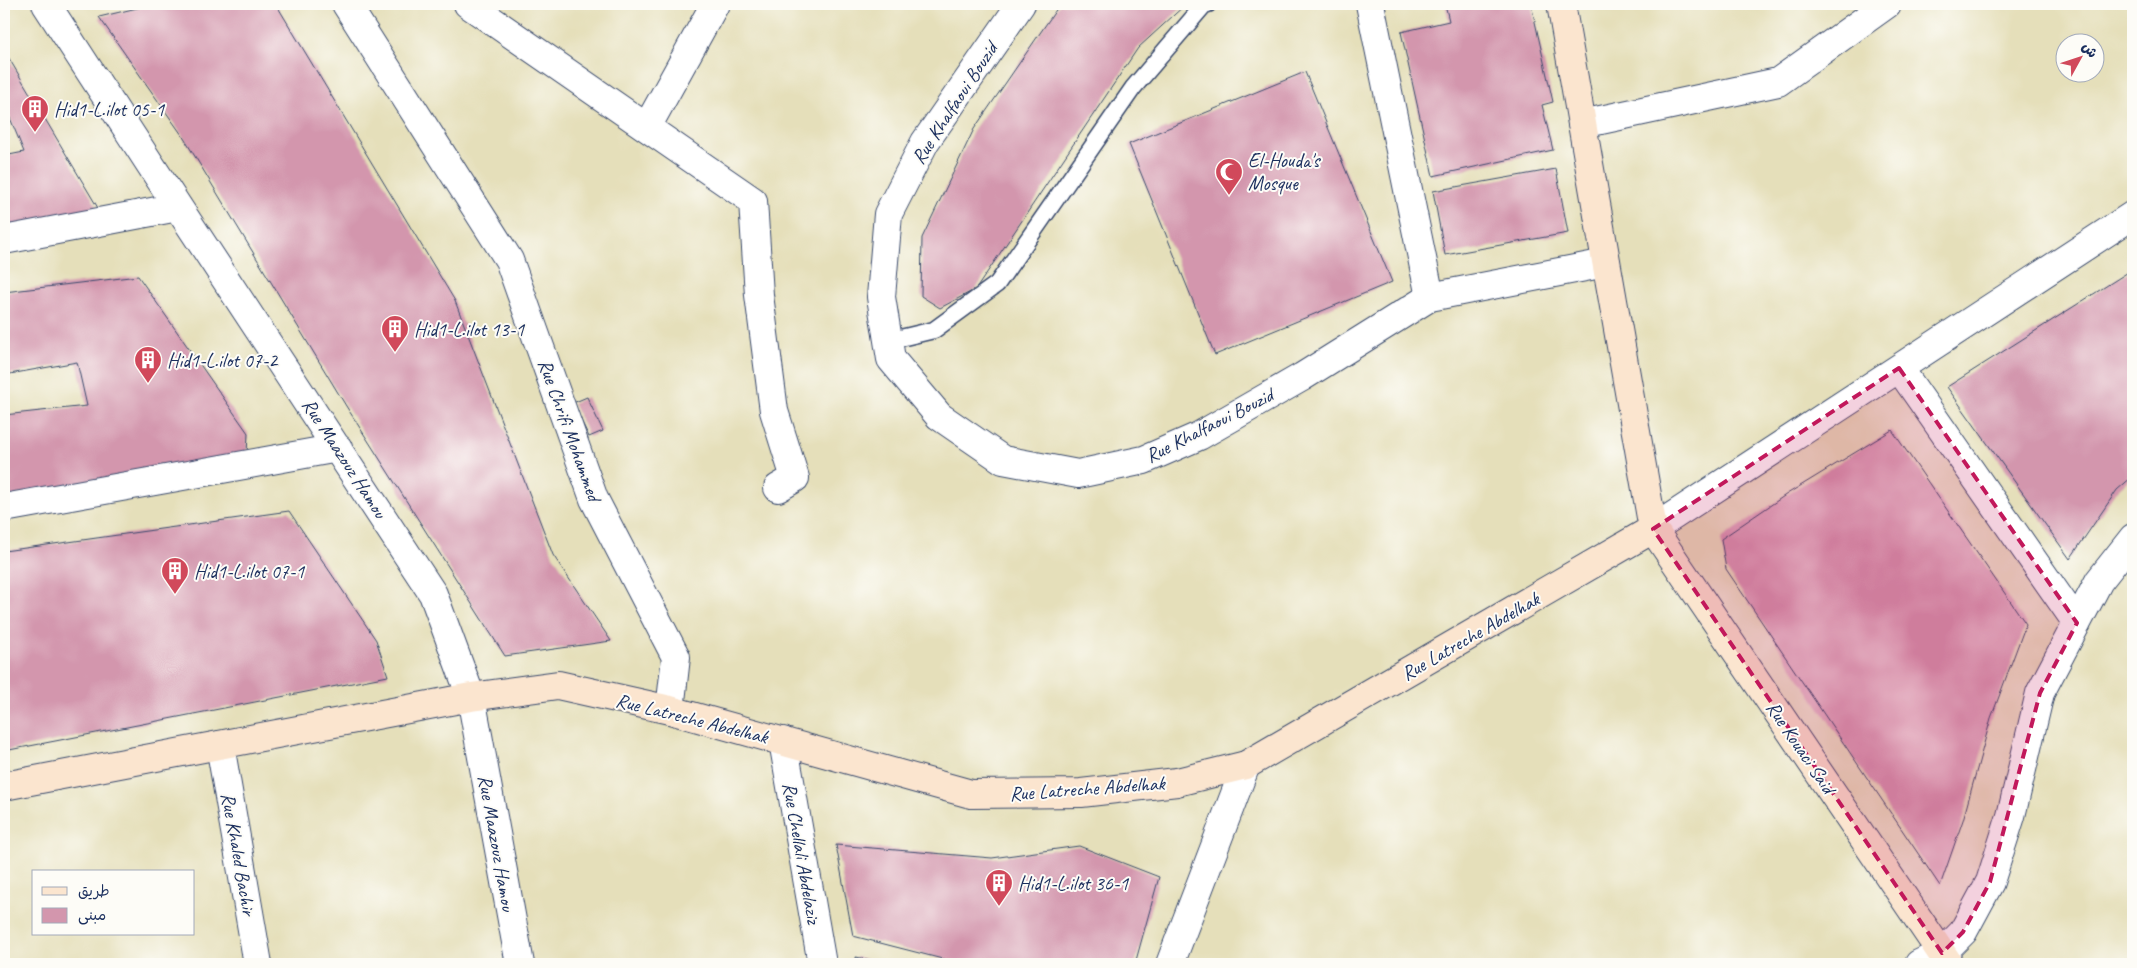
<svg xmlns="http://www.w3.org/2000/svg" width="2137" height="968" font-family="Caveat,'Playpen Sans Arabic',sans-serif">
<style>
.building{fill:#d396ad}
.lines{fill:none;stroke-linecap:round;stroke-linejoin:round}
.lane-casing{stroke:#39496c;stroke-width:19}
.street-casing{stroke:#39496c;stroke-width:30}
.secondary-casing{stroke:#39496c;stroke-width:30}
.lane{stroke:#fff;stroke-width:16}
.street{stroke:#fff;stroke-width:28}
.secondary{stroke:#fbe5cf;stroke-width:28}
.marked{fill:#c2185b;fill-opacity:0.2;stroke:#c2185b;stroke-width:4;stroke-dasharray:10 6;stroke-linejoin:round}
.labels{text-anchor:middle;stroke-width:4;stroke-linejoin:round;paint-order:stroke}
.street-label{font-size:20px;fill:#1b2f5e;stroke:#fdfcf7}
.poi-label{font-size:20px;fill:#1b2f5e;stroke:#fdfcf7;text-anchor:start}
</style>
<rect width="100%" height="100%" fill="#fdfcf7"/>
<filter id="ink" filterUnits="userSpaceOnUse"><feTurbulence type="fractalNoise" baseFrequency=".02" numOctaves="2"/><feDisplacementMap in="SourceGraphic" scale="10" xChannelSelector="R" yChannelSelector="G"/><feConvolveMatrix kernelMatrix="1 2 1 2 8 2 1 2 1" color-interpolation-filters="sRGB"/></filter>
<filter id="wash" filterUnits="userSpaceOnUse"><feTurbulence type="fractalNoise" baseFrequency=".0096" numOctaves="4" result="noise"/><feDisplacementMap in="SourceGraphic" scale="20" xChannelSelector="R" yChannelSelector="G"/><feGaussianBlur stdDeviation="1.12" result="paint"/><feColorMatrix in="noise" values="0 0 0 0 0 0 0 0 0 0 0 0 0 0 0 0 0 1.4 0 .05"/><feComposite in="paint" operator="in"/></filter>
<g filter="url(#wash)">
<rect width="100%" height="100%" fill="#e5dfba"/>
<g id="blocks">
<path class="building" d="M154 4H276L455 301 553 555 611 641 505 656 346 406 182 135 99 17Z
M1060 4H1186L1138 48 976 289 940 308 921 296 922 238 974 129Z
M1445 4H1531L1553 102 1542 105 1553 150 1433 176 1401 32 1449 21Z
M4 50 101 213 4 230V156L24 152 8 113 4 114Z
M1305 72 1392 282 1215 355 1129 144Z
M1556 169 1568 233 1445 255 1433 191Z
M2133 269V476L2117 490 2070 559 1947 387Z
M138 276 248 433 247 454 4 498V415L87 406 77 362 4 375V292Z
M587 397 603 431 589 437 573 403Z
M1892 430 2026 624 1991 718 1963 820 1940 886 1726 569 1721 539 1787 494Z
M289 511 376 640 388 676 4 751V551Z
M836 845 992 858 1079 846 1159 877 1135 964H962L853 936Z
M856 957 887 963V964H857Z"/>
</g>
</g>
<g filter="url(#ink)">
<use href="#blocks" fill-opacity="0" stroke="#39496c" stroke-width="1"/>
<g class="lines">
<defs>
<path id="lane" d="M888 341 934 330 997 284 1133 88 1204 5 1208 4"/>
<path id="street" d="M46 4 178 207 433 594 471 697 520 964
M346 4 509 260 594 499 676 657 670 710
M468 4 753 201 759 295 774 411 795 478 778 488
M1021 4 925 142 888 214 881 297 891 359 939 416 1003 460 1078 474 1144 460 1199 436 1302 377 1430 297 1606 263
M1370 4 1430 297
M1582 124 1778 82 1887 4
M647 127 715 4
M4 240 178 207
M1899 368 2077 623
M4 508 338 448
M1653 529 2133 215
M783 741 822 964
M220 745 258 964
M1170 964 1246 765
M1919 964 1942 953 1963 932 1990 882 2011 816 2040 693 2099 581 2133 538"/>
<path id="secondary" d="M1561 4 1653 529 1949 964
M4 786 471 697 558 685 670 710 971 794 1081 793 1177 782 1246 765 1653 529"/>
</defs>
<use href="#lane" class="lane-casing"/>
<use href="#street" class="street-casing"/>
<use href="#secondary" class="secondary-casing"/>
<use href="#lane" class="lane"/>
<use href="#street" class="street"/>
<use href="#secondary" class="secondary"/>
</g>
</g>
<path class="marked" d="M1899 368 2077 623 2040 693 1990 882 1963 932 1942 953 1653 529Z"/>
<defs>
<symbol id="building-pin" viewBox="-11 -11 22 30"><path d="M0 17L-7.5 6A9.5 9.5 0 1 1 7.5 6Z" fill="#d1495b" stroke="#fdfcf7"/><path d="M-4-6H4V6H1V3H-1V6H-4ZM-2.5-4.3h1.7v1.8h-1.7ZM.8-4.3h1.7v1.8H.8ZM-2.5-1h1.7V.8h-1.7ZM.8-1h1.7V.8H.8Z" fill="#fff"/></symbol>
<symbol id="mosque-pin" viewBox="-11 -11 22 30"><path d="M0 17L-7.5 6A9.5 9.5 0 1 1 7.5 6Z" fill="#d1495b" stroke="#fdfcf7"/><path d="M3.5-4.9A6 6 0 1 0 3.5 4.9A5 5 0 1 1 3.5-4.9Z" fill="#fff"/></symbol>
</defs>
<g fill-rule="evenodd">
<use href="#building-pin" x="19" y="93" width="32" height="43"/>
<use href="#mosque-pin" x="1213" y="156" width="32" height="43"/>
<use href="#building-pin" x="379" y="313" width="32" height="43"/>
<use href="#building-pin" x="132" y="344" width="32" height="43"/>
<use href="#building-pin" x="159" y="555" width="32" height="43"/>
<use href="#building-pin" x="983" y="867" width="32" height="43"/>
</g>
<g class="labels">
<g class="street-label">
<text transform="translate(954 103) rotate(-57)" y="7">Rue Khalfaoui Bouzid</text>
<text transform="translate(1209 425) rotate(-27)" y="7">Rue Khalfaoui Bouzid</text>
<text transform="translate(570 430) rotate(70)" y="7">Rue Chrifi Mohammed</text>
<text transform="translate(345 458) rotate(57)" y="7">Rue Maazouz Hamou</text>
<text transform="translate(1470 636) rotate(-30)" y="7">Rue Latreche Abdelhak</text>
<text transform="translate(692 718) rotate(14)" y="7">Rue Latreche Abdelhak</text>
<text transform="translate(1801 747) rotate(56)" y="7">Rue Kouaci Said</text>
<text transform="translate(1087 788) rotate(-4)" y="7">Rue Latreche Abdelhak</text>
<text transform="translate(497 843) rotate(80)" y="7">Rue Maazouz Hamou</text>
<text transform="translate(802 853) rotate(80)" y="7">Rue Chellali Abdelaziz</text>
<text transform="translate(239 854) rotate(80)" y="7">Rue Khaled Bachir</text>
</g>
<g class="poi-label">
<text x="54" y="116">Hid1-L.ilot 05-1</text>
<text x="1248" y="167">El-Houda's<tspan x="1248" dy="23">Mosque</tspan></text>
<text x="414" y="336">Hid1-L.ilot 13-1</text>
<text x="167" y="367">Hid1-L.ilot 07-2</text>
<text x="194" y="578">Hid1-L.ilot 07-1</text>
<text x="1018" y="890">Hid1-L.ilot 36-1</text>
</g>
</g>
<rect width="2137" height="968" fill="none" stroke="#fdfcf7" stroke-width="20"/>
<rect x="32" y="870" width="162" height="65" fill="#fdfcf7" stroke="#a3aaba"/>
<rect x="42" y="887" width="25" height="8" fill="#fbe5cf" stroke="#a3aaba"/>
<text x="78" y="896" font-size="15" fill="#1b2f5e">طريق</text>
<rect x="42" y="908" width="25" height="15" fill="#d396ad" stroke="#a3aaba"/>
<text x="78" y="920" font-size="15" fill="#1b2f5e">مبنى</text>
<g transform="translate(2080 58) rotate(50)"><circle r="24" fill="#fdfcf7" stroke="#a3aaba"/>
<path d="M0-4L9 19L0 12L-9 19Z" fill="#d1495b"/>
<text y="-8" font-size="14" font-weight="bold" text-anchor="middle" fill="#1b2f5e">ش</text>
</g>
</svg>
